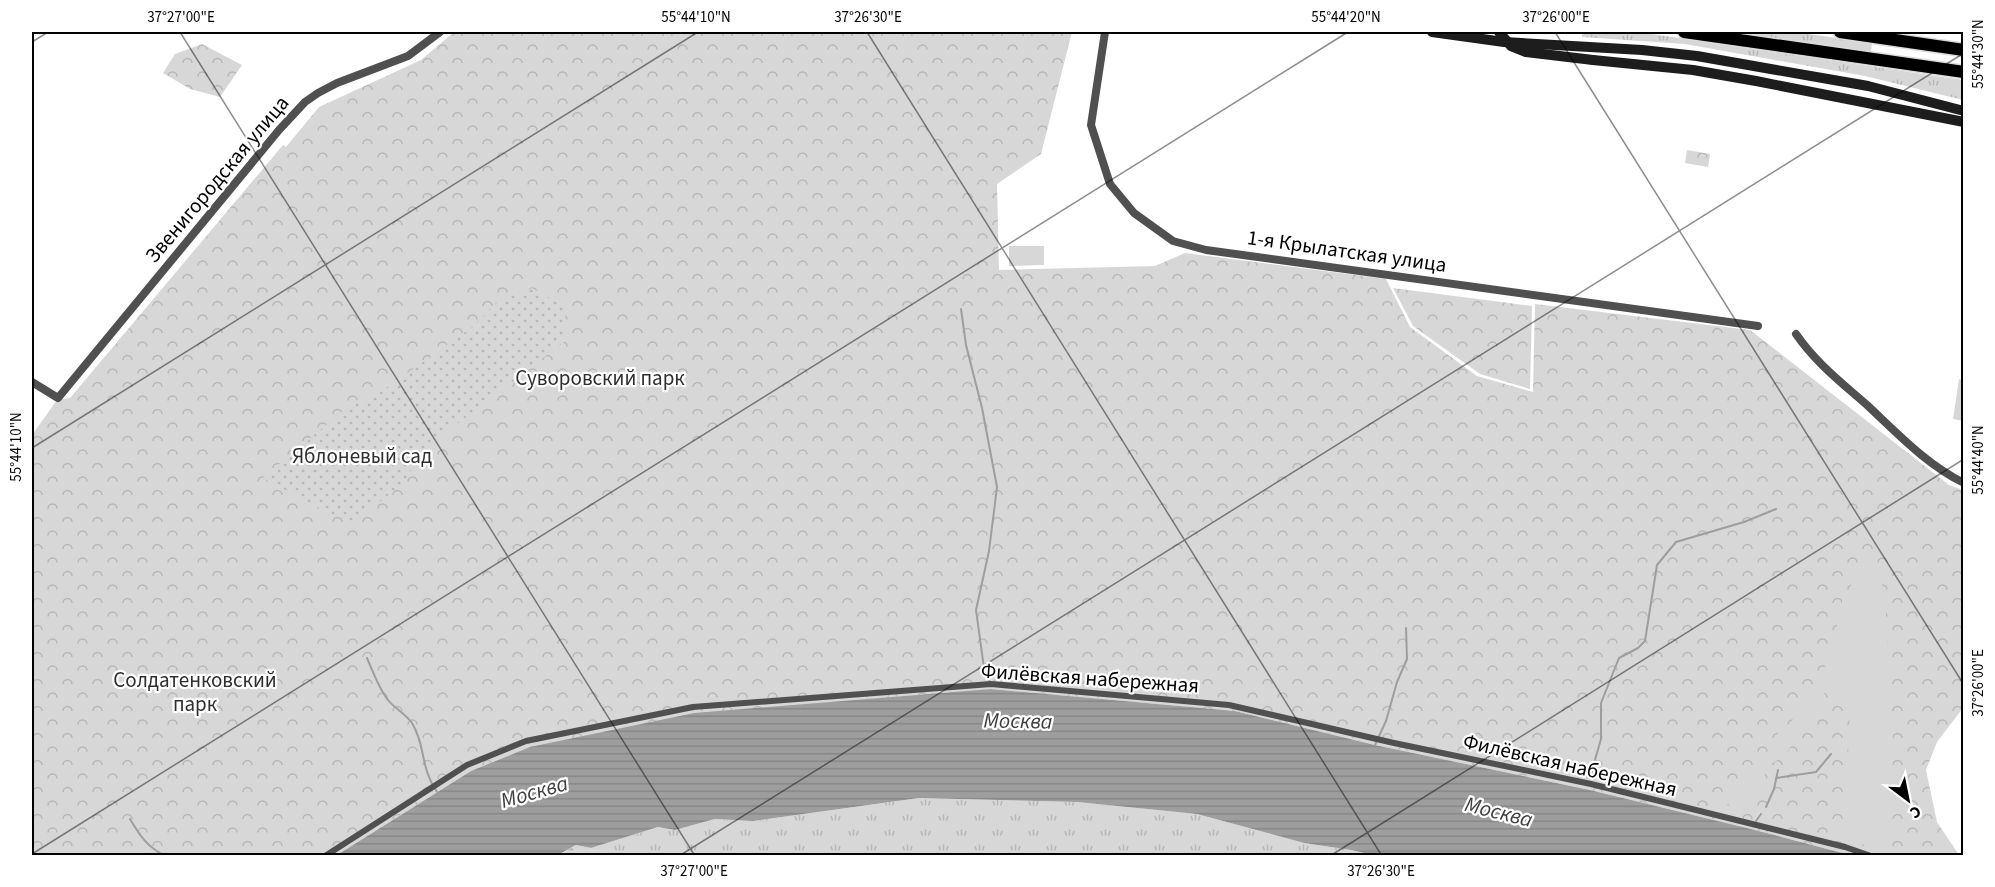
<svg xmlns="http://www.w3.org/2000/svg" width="1995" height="887" font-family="'Source Sans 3',sans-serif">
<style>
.grass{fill:url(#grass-tufts)}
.forest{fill:url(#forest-firs)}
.park{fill:url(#park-crowns)}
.garden{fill:url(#garden-dots)}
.pitch{fill:#d7d7d7}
.water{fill:url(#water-rules)}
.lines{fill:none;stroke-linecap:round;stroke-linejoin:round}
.stream{stroke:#9e9e9e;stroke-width:2}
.primary-casing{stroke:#dbdbdb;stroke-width:15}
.pedestrian{stroke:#505050;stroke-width:6}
.minor{stroke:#505050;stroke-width:8}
.secondary{stroke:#1d1d1d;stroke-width:10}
.primary{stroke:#000;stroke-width:12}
.secondary-bridge{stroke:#1d1d1d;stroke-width:10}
.ticks{fill:none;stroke:#000;stroke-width:1.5;stroke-opacity:0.45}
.labels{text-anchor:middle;stroke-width:4.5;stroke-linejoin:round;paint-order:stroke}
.street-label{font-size:21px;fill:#000;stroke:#fff}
.park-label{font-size:21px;fill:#2e2e2e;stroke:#fff}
.water-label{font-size:22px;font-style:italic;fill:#3f3f3f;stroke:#fff}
.neatline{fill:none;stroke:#000;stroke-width:2}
.ticks-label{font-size:15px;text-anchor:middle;fill:#000}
</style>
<defs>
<pattern id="grass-tufts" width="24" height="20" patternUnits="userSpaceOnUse" patternTransform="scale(1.5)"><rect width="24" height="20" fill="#d7d7d7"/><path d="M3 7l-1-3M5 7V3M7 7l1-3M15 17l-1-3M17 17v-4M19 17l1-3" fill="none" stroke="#b7b7b7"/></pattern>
<pattern id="forest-firs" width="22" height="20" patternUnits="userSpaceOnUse" patternTransform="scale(1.5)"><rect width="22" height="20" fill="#d7d7d7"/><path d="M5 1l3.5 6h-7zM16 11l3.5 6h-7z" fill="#b7b7b7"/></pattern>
<pattern id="park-crowns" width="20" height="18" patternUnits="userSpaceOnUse" patternTransform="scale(1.5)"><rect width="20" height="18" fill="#d7d7d7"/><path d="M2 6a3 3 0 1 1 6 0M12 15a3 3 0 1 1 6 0" fill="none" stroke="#b7b7b7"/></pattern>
<pattern id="garden-dots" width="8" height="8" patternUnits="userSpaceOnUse" patternTransform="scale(1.5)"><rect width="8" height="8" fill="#d7d7d7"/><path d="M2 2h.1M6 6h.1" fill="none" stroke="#b7b7b7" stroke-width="1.8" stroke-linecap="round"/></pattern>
<pattern id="water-rules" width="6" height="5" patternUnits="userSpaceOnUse" patternTransform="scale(1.5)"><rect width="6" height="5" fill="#9e9e9e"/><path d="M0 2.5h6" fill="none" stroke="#868686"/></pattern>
</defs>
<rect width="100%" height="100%" fill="#fff"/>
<path class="grass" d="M1582 32H1639L1963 80V100L1865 76 1685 44 1582 37Z
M1734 32H1794L1872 43 1871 52Z
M919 798 1077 802 1197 814 1304 843 1351 850 1373 855 595 856 591 848 658 827 675 830 715 819 753 821Z"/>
<path class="forest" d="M576 845 591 848 595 855 558 856Z"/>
<path class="park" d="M454 32H1072L1041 154 997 184 999 270 1155 266 1185 253 1386 279 1410 327 1477 376 1533 392 1535 304 1750 330 1949 485 1963 490V708L1937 742 1926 770 1937 822 1959 855H1850L1751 829 1590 790 1375 745 1235 711 991 689 471 771 337 855 32 856V435L57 400 70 398 283 145 286 147 319 107 421 60Z
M202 44 242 65 220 97 190 89 163 73 175 54Z
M1687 150 1710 154 1708 167 1685 163Z
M1393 288 1532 306 1530 389 1480 374 1413 326Z"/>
<path class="garden" d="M532 288 566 307 564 342 427 447 401 485 353 523 329 513 263 478 356 400 365 403 471 328 500 299Z"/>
<path class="pitch" d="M1009 246H1044V265L1009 266Z
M1959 379 1963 380V421L1953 419Z
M1870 555 1880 566 1886 615 1893 744 1892 841 1884 853 1844 837 1850 714 1844 701 1827 690C1817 701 1813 712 1812 727L1797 736 1785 756 1769 765 1761 783 1737 807 1716 800 1764 757 1770 748 1774 737 1791 722 1822 676 1838 622 1840 606 1856 576Z"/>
<path class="water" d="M991 689 1235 711 1375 745 1590 790 1751 829 1850 855H1373L1351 850 1304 843 1197 814 1077 802 919 798 753 821 715 819 675 830 658 827 591 848 576 845 558 855H337L471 771 530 747 694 713Z"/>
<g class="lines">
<path class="stream" d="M961 309 966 345 982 408 997 487 989 551 976 610 984 668 990 676 989 681
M367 658C373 672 379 689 388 700 395 709 406 714 412 723 426 746 420 768 437 792
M1375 745 1386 721 1397 682 1407 659 1406 628
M1590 777 1601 739V703L1619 658 1638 648 1645 641 1657 565 1676 542 1744 522 1776 509
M1776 778 1816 772 1831 754
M1766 807 1774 789 1778 770
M130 819C140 836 148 848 166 856
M1756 821 1761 814"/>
<defs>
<path id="primary" d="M1684 32 1964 72
M1840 32 1964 50"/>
</defs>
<use href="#primary" class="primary-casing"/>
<path class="pedestrian" d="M325 856 467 765 526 741 693 707 991 684 1229 705 1394 743 1591 784 1845 847 1871 856"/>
<path class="minor" d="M1105 32 1091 125 1110 184 1134 213 1173 241 1206 250 1758 326
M1796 334C1815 362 1842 383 1867 405 1897 433 1927 465 1964 483
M32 382 58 398 279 130 305 102 318 93 337 83 408 56 440 32"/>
<path class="secondary" d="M1432 32 1504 42 1642 50 1697 56 1868 86 1964 111
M1593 60 1693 70 1756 81 1964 122"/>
<use href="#primary" class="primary"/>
<path class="secondary-bridge" d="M1499 32 1511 46 1526 52 1593 60"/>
</g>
<path class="ticks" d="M180 32 695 856M867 32 1382 856M1555 32 1964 685M32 42 48 32M32 448 698 32M32 854 1348 32M679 856 1964 53M1330 856 1964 459"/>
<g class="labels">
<g class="street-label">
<text transform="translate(217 179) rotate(-50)" y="7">Звенигородская улица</text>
<text transform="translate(1347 251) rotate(8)" y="7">1-я Крылатская улица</text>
<text transform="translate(1090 678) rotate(4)" y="7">Филёвская набережная</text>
<text transform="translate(1570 765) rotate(13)" y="7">Филёвская набережная</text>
</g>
<g class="park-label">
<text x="600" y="385">Суворовский парк</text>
<text x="362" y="463">Яблоневый сад</text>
<text x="195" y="687">Солдатенковский<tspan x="195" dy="24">парк</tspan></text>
</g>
<g class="water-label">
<text transform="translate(1018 720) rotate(1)" y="8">Москва</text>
<text transform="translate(534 791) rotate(-16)" y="8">Москва</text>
<text transform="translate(1499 811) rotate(14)" y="8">Москва</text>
</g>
</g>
<rect width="1995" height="887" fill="none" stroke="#ffffff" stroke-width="66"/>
<g transform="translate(1908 800) rotate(148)" stroke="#ffffff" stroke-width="4.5" paint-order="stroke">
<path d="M0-4.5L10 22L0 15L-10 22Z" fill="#000000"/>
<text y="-9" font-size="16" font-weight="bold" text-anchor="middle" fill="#000000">С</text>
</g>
<rect x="33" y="33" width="1929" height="821" class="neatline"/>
<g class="ticks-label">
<text x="181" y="22">37°27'00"E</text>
<text x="696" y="22">55°44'10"N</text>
<text x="868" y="22">37°26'30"E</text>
<text x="1346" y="22">55°44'20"N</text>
<text x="1556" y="22">37°26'00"E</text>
<text transform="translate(1978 54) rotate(-90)" y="5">55°44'30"N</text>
<text transform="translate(16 447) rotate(-90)" y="5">55°44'10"N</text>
<text transform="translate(1978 460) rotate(-90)" y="5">55°44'40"N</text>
<text transform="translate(1978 683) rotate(-90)" y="5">37°26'00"E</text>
<text x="694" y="876">37°27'00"E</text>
<text x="1381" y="876">37°26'30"E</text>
</g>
</svg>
